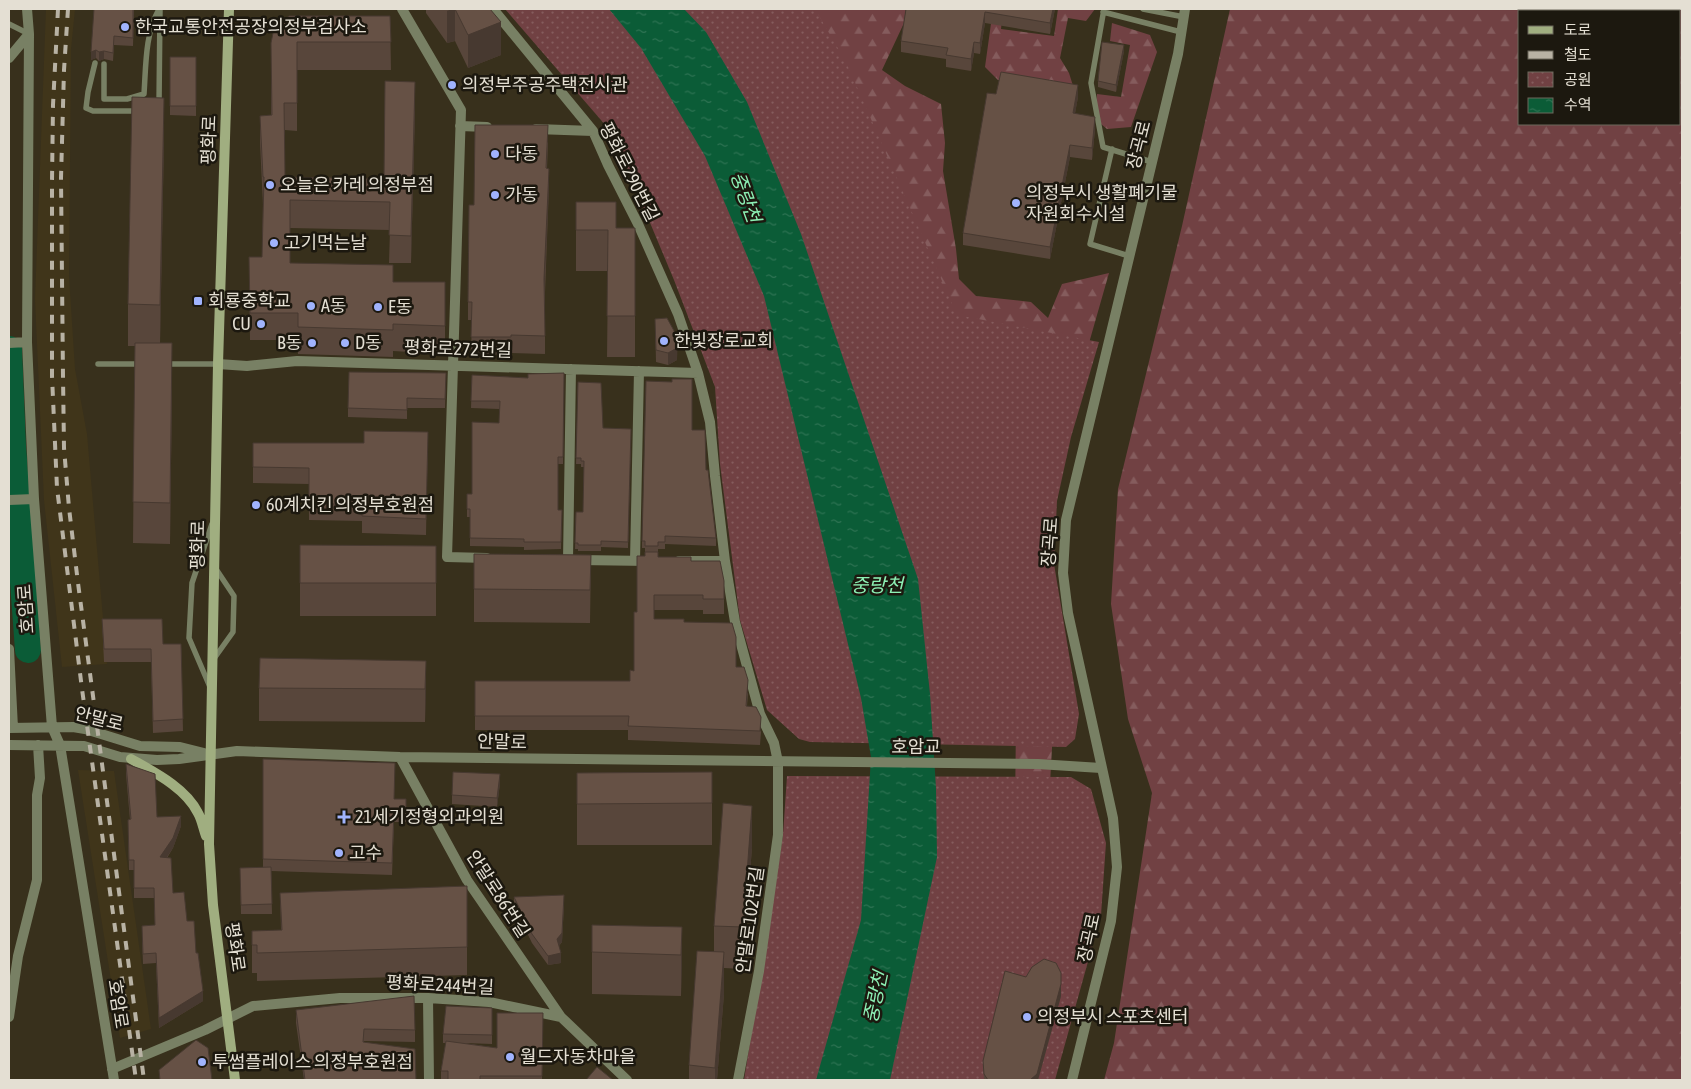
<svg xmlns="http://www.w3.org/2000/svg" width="1691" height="1089" font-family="'Asap Condensed','Noto Sans KR',sans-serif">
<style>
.built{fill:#40351a}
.forest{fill:url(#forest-firs);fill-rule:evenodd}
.park{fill:url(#park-dots)}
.water{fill:url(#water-ripples)}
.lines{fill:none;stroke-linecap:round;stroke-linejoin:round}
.river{stroke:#0b5c37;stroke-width:26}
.service{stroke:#788064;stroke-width:5.5}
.minor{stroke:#788064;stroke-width:10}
.tertiary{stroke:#788064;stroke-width:10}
.secondary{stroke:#a0ae80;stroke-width:10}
.rail{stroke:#b8b2a4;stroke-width:4;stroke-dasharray:9 9;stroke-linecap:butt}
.wall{fill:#58463b}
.shaded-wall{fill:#473930}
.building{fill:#665145;stroke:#473930}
.poi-dot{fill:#a0b3fd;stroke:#1c180f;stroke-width:2}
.labels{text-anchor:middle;stroke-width:5;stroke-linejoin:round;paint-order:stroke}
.poi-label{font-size:18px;fill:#e4dfd3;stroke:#1c180f;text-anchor:start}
.street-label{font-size:18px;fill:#e4dfd3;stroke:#1c180f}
.water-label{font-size:19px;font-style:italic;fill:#8df1b5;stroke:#1c180f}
</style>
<defs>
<pattern id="forest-firs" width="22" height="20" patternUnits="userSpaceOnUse" patternTransform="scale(1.25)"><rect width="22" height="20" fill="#714143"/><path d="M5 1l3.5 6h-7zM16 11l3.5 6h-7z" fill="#855c5d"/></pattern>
<pattern id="park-dots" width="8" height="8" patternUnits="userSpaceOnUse" patternTransform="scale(1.25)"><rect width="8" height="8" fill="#714143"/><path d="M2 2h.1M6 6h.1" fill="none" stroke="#855c5d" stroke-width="1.8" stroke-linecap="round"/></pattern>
<pattern id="water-ripples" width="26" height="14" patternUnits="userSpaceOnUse" patternTransform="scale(1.25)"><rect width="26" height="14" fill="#0b5c37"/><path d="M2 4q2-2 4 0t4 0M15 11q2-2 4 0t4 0" fill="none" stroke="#2e7353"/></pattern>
</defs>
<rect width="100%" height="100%" fill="#38301c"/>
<path class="built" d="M46 9H75L71 49 69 276 75 369 87 434 107 664 62 667 44 500 35 299Z
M78 770 114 771 151 1029 120 1038Z"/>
<path class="forest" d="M810 9H906L904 23 882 70 905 86 941 104 945 143 943 171 956 249 959 279 976 296 1031 302 1048 318 1062 284 1109 273 1085 357 1056 487 1046 571 1053 730 1050 784 1015 810 1016 721Z
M993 9H1003L1001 29 1054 36 1058 9H1095L1086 21 1068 18 1060 58 1069 73 1074 89 998 80 985 67Z
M1230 9H1682V1080H1104L1114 1043 1152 793 1128 719 1111 604 1118 489 1182 226ZM1680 11V124H1520V11Z
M1112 23 1150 35 1157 52 1131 127 1107 129 1095 119 1097 94 1121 97 1130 45 1110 41Z"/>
<path class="park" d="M505 9H815L846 62 957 315 1099 342 1071 437 1057 501 1054 564 1079 714 1075 739 1066 747 810 742 799 739 767 710 740 620 720 464 715 387 674 280 625 163 607 127Z
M787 776 1071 777 1091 789 1106 843 1101 915 1055 1080H744L783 835Z"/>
<path class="water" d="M609 9H684L706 32 747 102 801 234 918 579 930 694 936 788 937 857 890 1080H816L861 920 871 757 861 698 764 296 705 156 641 48Z"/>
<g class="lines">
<path class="river" d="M9 349 13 446 28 650"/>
<path class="service" d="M1104 9 1091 83 1103 147 1152 162
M1143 9 1184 17
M1103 12 1181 32
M9 24 29 34
M95 63 88 92 86 108 93 111H139
M104 64V99H127L144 94C146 65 145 34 159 9
M159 104 160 9
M1112 149 1090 244 1129 256
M98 364H141
M165 364H218
M213 660 233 632 234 596 216 569
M210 687 189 638 192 583 212 524"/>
<path class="minor" d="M27 9 29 34 27 342 34 499 52 727 60 745 114 1080
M402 9 461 110 447 557 487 558
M493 9 593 131 608 165 638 224 678 314 698 373 710 422 715 476 725 561 735 622 760 714 774 743 778 762V835L759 971 738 1080
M9 58 29 34
M460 126 487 127
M536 129 593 131
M9 343 27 342
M218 364 247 366 297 361 698 373
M9 500 34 499
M568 560 571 369
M579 560 649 561
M635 561 639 371
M679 561H725
M9 649 13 728
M9 728 73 727 85 729 140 746 180 747 204 753
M9 745 84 746 120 757 157 760 179 759 237 751 400 757 1038 764 1101 768
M400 757 467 880 561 1017
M428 998 429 1080
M9 1017 18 956 37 880V795L40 778 38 745
M112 1069 205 1030 253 1006 340 998H428L489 1002 561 1017 627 1080"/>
<path class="tertiary" d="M1072 1080 1111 921 1117 867 1113 818 1068 613 1063 573 1066 520 1178 54 1185 9"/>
<path class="secondary" d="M229 9 218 364 209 844 213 905 235 1080
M131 759C154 772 186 788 198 813 202 820 203 828 206 836"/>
<path class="rail" d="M58 9 53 105 52 181V376L57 488 82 689 136 1080
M68 9 64 70 61 178 63 377 64 448 69 508 78 583 144 1080"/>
</g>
<path class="wall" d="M134 9 133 46 114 45 113 61 104 59 99 61 96 58 91 60V52Z
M426 9H490L501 55 468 68 455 41 447 43 426 13Z
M906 9H1055L1050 34 985 23 980 54 974 53 971 71 946 67V59L901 52V41Z
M390 16 391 70H297V131L285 130V177L384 179 415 110 411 263H389L390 230 290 228V263L393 282H445V354L393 351V357L298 354V340H250L249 257H262L263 205 260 143V116L271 115V43Z
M1124 51 1116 92 1098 87V81Z
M170 57H196V116L170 115Z
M996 94 1078 97 1075 113 1095 129 1092 160 1070 157 1050 259 963 245V233Z
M164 139 160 343 172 385 170 544 133 543 135 346H128V304Z
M548 142 547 169 549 186 545 293V354L511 353V355L471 354 472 320H468V302L474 205Z
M576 202 616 228H635V357H607L608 271H576Z
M655 319 677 360 668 365 656 362Z
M446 373 445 408H407V419L348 417V408Z
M564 373 563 464H558V510H562L561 549 524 550V547L470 546V517H467V494H472L499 423V409L471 408 472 375 528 378Z
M578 382 603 428 631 429 628 548 601 547V551H578V549H575L576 512H583L584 467H581V464H576Z
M672 382 692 430 706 470 716 538V546L665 544V549H658V557L691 561 724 581V614H703V610H654V619L684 622 736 667 748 694 747 706 761 732 760 745 628 740V730H475V681H630L634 671 637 612 645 556V548H642V541Z
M428 432 426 535 362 533V521L309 520V484L253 483V443H364Z
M300 545 436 546V616H300Z
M474 554 591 555 590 623 474 622Z
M102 619 163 644H181L183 731 153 733 151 662H104Z
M426 661 425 722 259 721V688Z
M263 759 394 799H406V822H394L392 875 271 871 272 914H241L240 868H263Z
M126 764 157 817 181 826 173 848 167 858 173 893 187 921 196 953 203 1001 159 1028 156 963 143 964 142 937V926L155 925 154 898H134V870H129L128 820H130L126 774Z
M712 772V845H577V773Z
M500 783 497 807 452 804V795Z
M752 847 743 969 724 968V994L717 1080H689V1065L714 952V926Z
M280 893 467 947V975L257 981V973H252V931L281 930Z
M514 897 564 904 562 942 559 946 561 963 548 965 532 943 514 906Z
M682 927 681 996 592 994V952Z
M1061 996 1038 1080H984L983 1061Z
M492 1008V1044L464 1043 497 1048 543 1013 542 1080H441V1071L446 1043H443V1034Z
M296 1010 415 1030V1042L364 1041V1042L416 1080H304L296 1023Z"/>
<path class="shaded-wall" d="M452 9H455V41L447 43V11Z
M1053 9H1055L1050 34V23Z
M985 12V23L980 54V43Z
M501 22V55L468 68V35Z
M974 42V53L971 71V59Z
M1124 45V51L1116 92V85Z
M96 50V58L91 60V52Z
M104 51V59L99 61V52Z
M415 82V110L411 263V236Z
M1078 85V97L1073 125V113Z
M164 98V139L160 346V305Z
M1095 117V129L1092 160V148Z
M1070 145V157L1050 259V247Z
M549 169V186L544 297V279Z
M678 338 677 360 668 365V353Z
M172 343V385L170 544V503Z
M426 661V694L425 722V689Z
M500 774V783L497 807V798Z
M752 806V847L743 969V927Z
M181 816V826L173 848 160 867V857Z
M564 895 562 942 557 948V939Z
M682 927V969L681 996V955Z
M724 952V994L717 1080H715V1068Z
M561 953V963L548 965V956Z
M1061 984V996L1038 1080H1030Z
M203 991V1001L159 1028V1018Z"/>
<path class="building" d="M94 9H133V38L114 36 113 53 104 51 99 52 96 50 91 52Z
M455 9H490L501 22 468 35Z
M906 9H1053L1050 23 985 12 980 43 974 42 971 59 946 55 948 48 901 41Z
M289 16H390L391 42H297V103H284L285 177 384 179 385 81 415 82 411 236 389 235 390 202 290 200V263L393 265V282H445V326L393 324V330L298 327V313H250L249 257H262L264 177H263L260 116 272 115 271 43 274 28Z
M1102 42 1124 45 1116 85 1098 81Z
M170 57H196V106H170Z
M1001 72 1078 85 1073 113 1095 117 1092 148 1070 145 1050 247 963 233 987 93 996 94Z
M132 97 164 98 160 305 128 304Z
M475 125H548L546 168 549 169 544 279 545 336 511 335V337H471L472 302H468L469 205H474Z
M576 202H616V228H635V316H607L608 230H576Z
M667 318 678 338 677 348 668 353 656 350 655 319Z
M135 343H172L170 503 133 502Z
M349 372 446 373 445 399 407 398V410L348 408Z
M564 373 563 457H558V510H562L561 542H524V539L470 538V509H467V494H472V422L499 423 500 401H471L472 375 528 378V374Z
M672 379H692V430H705L706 470H708L716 538 665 536V542H658V546H645V541H642L646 381 672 382Z
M578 382 601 383 603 428 631 429 628 542 601 541V545H578V543H575L576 512H583L584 461H581V458H576Z
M364 431 428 432 426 519 362 516V504H309V468L253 467V443H364Z
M300 545 436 546V583H300Z
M645 552H658V557H691V561H720L724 581V599H703V595H654V619H684V622L732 623 736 637V667H744L748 680 746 706 756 707 761 717 760 731 628 726 629 716H475V681H630V670L634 671V612H637V556H645Z
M474 554 591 555 590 590 474 589Z
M102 619H162L163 644H181L183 719 153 721 151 649H104Z
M260 658 426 661 425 689 259 688Z
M263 759 395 763 394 799H406V810H394L392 863 263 859Z
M126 764 155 774 157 817 181 816 173 838 160 857 171 858 173 893 184 892 187 921H194L196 953H198L203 991 159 1018 156 953 143 954 142 926 155 925 154 888H134V860H129L128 820 131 819Z
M453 772 500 774 497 798 452 795Z
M712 772V803L577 804V773Z
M723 803 752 806 743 927 714 926Z
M271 867 272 904 241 905 240 868Z
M467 886V947L257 953V945H252V931L282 930 280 893Z
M564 895 562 933 557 939 561 953 548 956 532 934 514 897Z
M592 925 682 927 681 955 592 952Z
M697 951 724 952 715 1068 689 1065Z
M1044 959 1056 963 1061 973V984L1037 1074 1030 1080H988L984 1074 983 1061 1005 971 1026 977 1032 967Z
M414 996 415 1030 364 1029 363 1042 415 1049 416 1080H305L296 1010Z
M446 1006 492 1008V1035L443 1034Z
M497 1013H543L542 1076H480V1080H448V1071H441L446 1041 497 1048Z
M196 1040 208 1048 212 1080H160L159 1070Z
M597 1067 613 1080H586Z"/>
<g class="poi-dot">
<circle cx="125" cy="27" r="5"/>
<circle cx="452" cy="85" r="5"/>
<circle cx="495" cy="154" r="5"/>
<circle cx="270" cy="185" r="5"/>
<circle cx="495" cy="195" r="5"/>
<circle cx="1016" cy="203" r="5"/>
<circle cx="274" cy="243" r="5"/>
<rect x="193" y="296" width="10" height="10" rx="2.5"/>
<circle cx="311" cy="306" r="5"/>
<circle cx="378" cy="307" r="5"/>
<circle cx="261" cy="324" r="5"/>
<circle cx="664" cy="341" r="5"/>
<circle cx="312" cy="343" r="5"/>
<circle cx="345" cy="343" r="5"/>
<circle cx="256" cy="505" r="5"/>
<path d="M341.5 809.5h5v5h5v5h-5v5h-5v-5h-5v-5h5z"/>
<circle cx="339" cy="853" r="5"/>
<circle cx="1027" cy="1017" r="5"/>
<circle cx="510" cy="1057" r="5"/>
<circle cx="202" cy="1062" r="5"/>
</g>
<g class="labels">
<g class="poi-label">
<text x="135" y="33">한국교통안전공장의정부검사소</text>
<text x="462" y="91">의정부주공주택전시관</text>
<text x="505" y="160">다동</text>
<text x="280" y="191">오늘은 카레 의정부점</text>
<text x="1026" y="199">의정부시 생활폐기물<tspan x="1026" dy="21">자원회수시설</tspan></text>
<text x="505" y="201">가동</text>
<text x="284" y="249">고기먹는날</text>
<text x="208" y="307">회룡중학교</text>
<text x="321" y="312">A동</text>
<text x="388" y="313">E동</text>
<text x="251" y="330" text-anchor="end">CU</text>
<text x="674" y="347">한빛장로교회</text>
<text x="302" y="349" text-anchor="end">B동</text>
<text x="355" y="349">D동</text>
<text x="266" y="511">60계치킨 의정부호원점</text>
<text x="355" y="823">21세기정형외과의원</text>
<text x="349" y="859">고수</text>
<text x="1037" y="1023">의정부시 스포츠센터</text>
<text x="520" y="1063">월드자동차마을</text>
<text x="212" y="1068">투썸플레이스 의정부호원점</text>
</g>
<g class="street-label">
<text transform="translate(209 140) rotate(-88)" y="6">평화로</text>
<text transform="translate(1139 145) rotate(-76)" y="6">장곡로</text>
<text transform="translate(629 172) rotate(63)" y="6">평화로290번길</text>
<text transform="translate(458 349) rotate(2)" y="6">평화로272번길</text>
<text transform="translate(1050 542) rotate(-86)" y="6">장곡로</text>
<text transform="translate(198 545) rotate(-89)" y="6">평화로</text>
<text transform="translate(26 609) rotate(-94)" y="6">호암로</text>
<text transform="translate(99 719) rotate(14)" y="6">안말로</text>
<text transform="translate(502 742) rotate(1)" y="6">안말로</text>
<text x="916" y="753">호암교</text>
<text transform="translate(498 894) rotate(57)" y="6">안말로86번길</text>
<text transform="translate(750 920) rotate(-82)" y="6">안말로102번길</text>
<text transform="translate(1089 938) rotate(-78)" y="6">장곡로</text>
<text transform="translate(235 947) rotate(82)" y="6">평화로</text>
<text transform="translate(440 985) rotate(3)" y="6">평화로244번길</text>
<text transform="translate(118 1004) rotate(81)" y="6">호암로</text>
</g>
<g class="water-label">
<text transform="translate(746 197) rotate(70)" y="7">중랑천</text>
<text x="877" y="592">중랑천</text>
<text transform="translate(875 997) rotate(-78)" y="7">중랑천</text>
</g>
</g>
<rect width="1691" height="1089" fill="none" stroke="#e4dfd3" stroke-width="20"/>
<rect x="1518" y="10" width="162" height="115" fill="#1c180f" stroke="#6c685d"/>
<rect x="1528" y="26" width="25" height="8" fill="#a0ae80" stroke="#6c685d"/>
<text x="1564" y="35" font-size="15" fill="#e4dfd3">도로</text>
<rect x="1528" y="51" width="25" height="8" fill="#b8b2a4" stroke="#6c685d"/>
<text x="1564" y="60" font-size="15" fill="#e4dfd3">철도</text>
<rect x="1528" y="72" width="25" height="15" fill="url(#park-dots)" stroke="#6c685d"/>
<text x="1564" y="85" font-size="15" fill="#e4dfd3">공원</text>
<rect x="1528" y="98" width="25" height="15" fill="url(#water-ripples)" stroke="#6c685d"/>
<text x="1564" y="110" font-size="15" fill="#e4dfd3">수역</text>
</svg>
